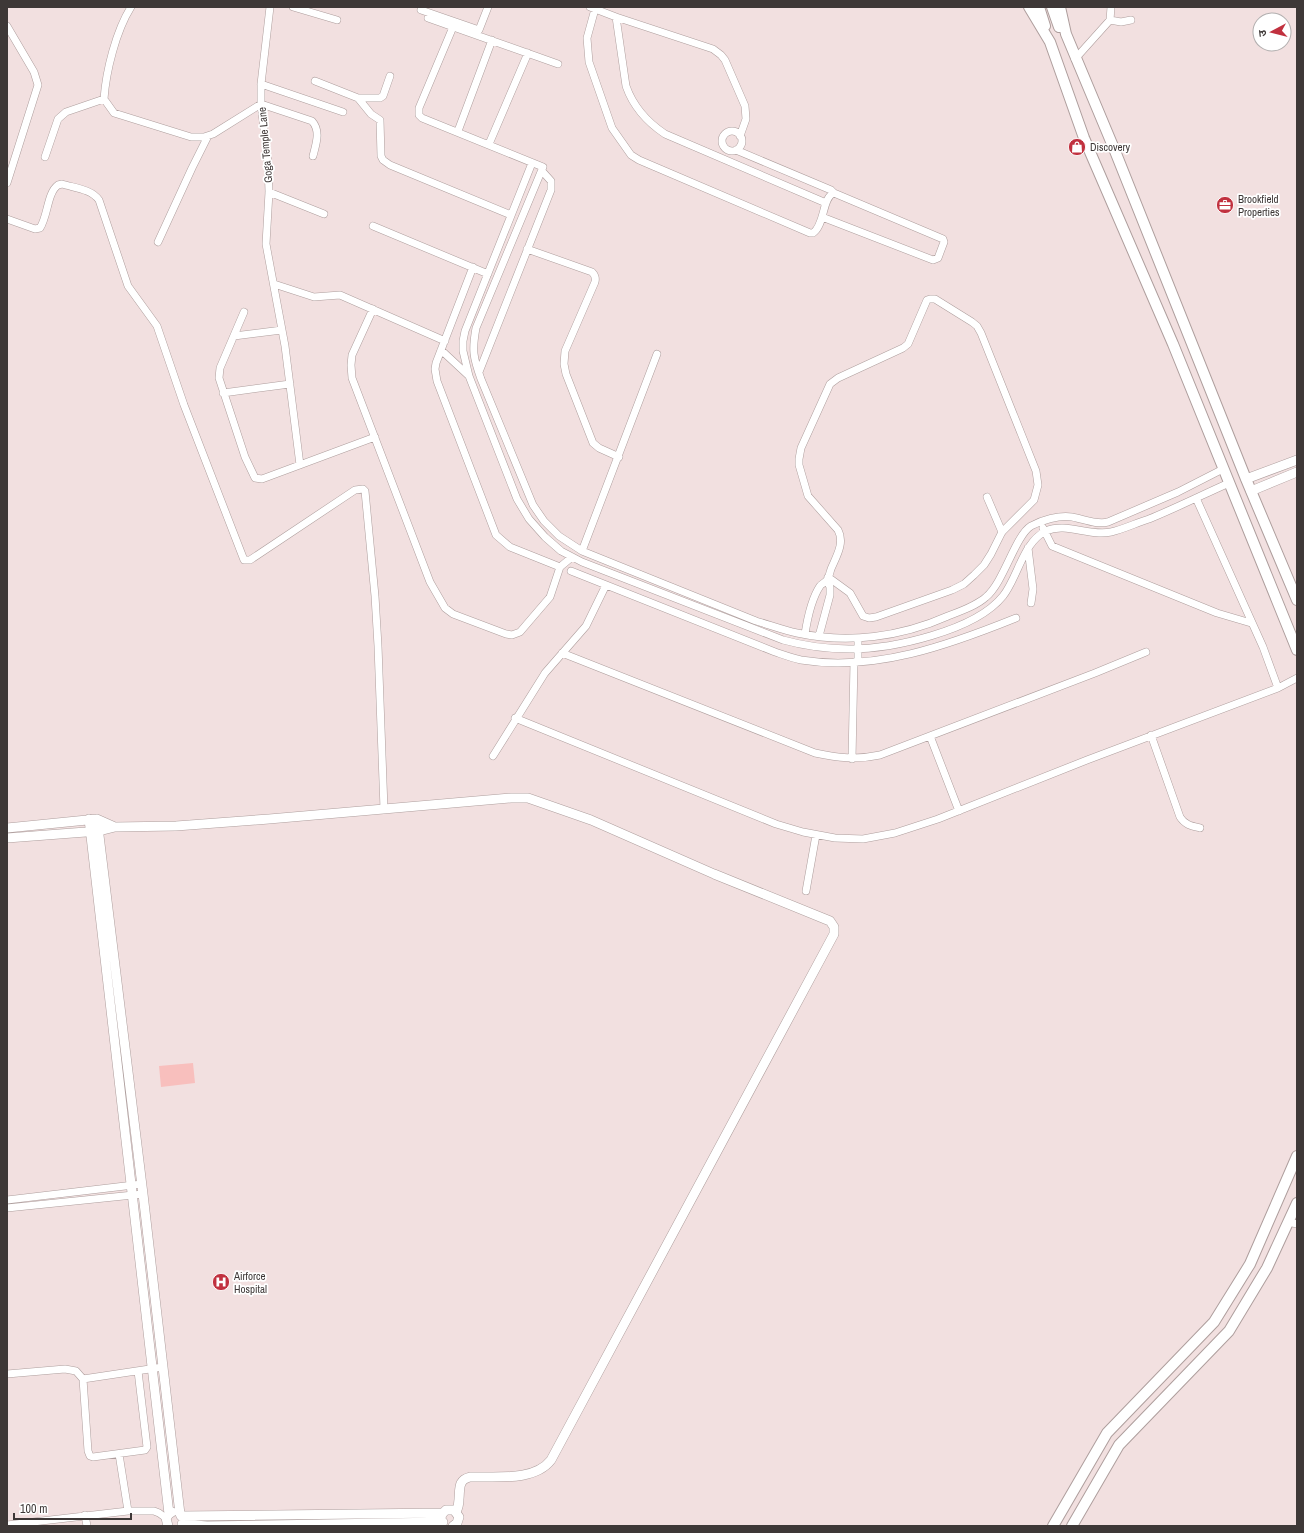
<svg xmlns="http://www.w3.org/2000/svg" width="1304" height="1533" font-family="'Archivo Narrow','Noto Sans Devanagari',sans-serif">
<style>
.green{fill:#f8bfbd}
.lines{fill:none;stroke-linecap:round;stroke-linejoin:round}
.minor-casing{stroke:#ae9e9d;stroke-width:8}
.tertiary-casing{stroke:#ae9e9d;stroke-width:10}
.secondary-casing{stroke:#ae9e9d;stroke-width:12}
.minor{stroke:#fff;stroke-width:7}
.tertiary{stroke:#fff;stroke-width:9}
.secondary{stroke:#fff;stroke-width:10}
.labels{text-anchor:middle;stroke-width:3.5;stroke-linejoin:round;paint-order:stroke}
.street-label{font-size:11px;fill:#3e3837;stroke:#fff}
.poi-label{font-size:11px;fill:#3e3837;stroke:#fff;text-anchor:start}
</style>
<rect width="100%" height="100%" fill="#f2e0e0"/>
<path class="green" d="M193 1063 195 1083 161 1087 159 1066Z"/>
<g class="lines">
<defs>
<path id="minor" d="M131 7C116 31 106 71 104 99L114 113 191 137H204L213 134 261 104 312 121C321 131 316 144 313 156
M270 7 261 84V104L268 163 269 192 266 244 285 346 300 465
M293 7 337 20
M423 7 421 10 479 30 488 7
M590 7 616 17 713 49 721 55 725 60 745 106 746 119 740 136
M595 9 587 38 589 62 612 128 631 155 639 160 810 233H813C825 225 822 197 834 193L943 239 944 242 938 258 933 260 822 217
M616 17 626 86C633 106 647 122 665 134L826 203
M428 18 558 64
M1110 20 1111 7
M7 26 34 72 38 85 7 183
M453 27 419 108V115L422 118 543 167 476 328C472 350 473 357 481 379L533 505 544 521 559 536 582 551 756 621C770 625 783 630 797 633 848 644 901 637 948 616 961 611 976 606 986 597 1004 582 1015 536 1031 526 1042 520 1059 515 1072 517 1084 519 1096 525 1108 522L1178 492 1223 469
M1075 59 1110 20 1121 22 1131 20
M315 81 358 98 371 114 380 120 381 156 383 160 390 165 511 215
M261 84 343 112
M358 98H380L383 96 390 76
M458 131 492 40
M722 141a10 10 0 1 1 20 0a10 10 0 1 1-20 0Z
M489 144 528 53
M736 150 831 190 834 193
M45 157 58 119 66 112 104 99
M532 163 465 331 463 341V351L469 376 517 499 529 519 545 537 561 551 582 562 783 640C805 646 826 649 849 649 892 649 975 631 1003 596 1018 577 1023 542 1046 531 1066 522 1090 537 1111 532 1124 529 1136 523 1149 519 1176 508 1202 495 1229 483
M269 192 324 214
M7 219 35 229 40 228C48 216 47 193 58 185L62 184C75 188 91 189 99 200L128 286 157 326 184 405 244 560H250L355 490 363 489 365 491 375 596 378 646 384 809
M373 226 488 274
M158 242 192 168 208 136
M527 249 592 272C595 275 596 278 595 282L565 351 564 364 566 374 593 443 599 448 619 457
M473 267 436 363 435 369 437 381 496 535 510 547 560 567
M274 284 314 297 340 295 445 341
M373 309 352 355 351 365 352 378 430 582 445 608 453 614 506 634 512 635 520 632 550 597 560 567 572 557
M244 312 220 368 219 378 245 457 255 478 262 479 375 437
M234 336 282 330
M441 350 469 376
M479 372 551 190V181L542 171
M223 393 290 384
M987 497 1002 532
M1196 498 1263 647 1278 688
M1043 528 1052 546 1217 613 1251 623
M1028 548 1033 589 1031 603
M582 551 657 354
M571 571 775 652C784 655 792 658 801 660 875 672 949 645 1016 618
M805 634C807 621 812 598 820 586 821 584 825 583 827 580 829 577 830 572 831 569 836 557 845 543 838 530L808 496 799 465V459L801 448 830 384 838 378 903 348 908 344 927 300 930 299H935L972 322 977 326 981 333 1036 471 1038 485 1034 500 1002 532 991 554 984 565 974 575 964 584 952 590 876 617 869 618 863 616 850 593 828 577
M819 636 830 595V587L827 581
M858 638V662
M562 653 815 753C838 758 857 760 880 755L1095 673 1146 652
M515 718 776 824 803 832 835 838 863 839 895 833 938 819 1087 760 1278 688 1297 678
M1151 735 1180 817C1185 825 1192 826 1200 828
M930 736 959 811
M493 756 545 673 586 626 606 585
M852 759 854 662
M806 891 816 835
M7 1200 142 1184
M7 1208 143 1194
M1288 1222 1297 1224
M7 1374 65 1369 76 1371 83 1379 88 1451 90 1456 93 1457 145 1450 147 1447 138 1371
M83 1379 163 1367
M119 1454 128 1511
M85 1515 87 1526
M7 1525 128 1511H154L159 1513 166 1518"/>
<path id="tertiary" d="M1246 479 1297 460
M1251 491 1297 472
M89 819 169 1514
M97 819 143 1194 180 1514
M7 828 97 819 115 827
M7 838 99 831 115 827 176 826 269 819 511 798H528L591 820 714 874 830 921 834 927V934L551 1460C534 1482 495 1476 470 1477 458 1480 460 1488 459 1499 459 1503 458 1508 456 1512
M181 1516 443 1513
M441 1518 442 1514 446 1510H454L459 1517 457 1523 453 1526
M182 1524 207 1526 443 1522
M168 1526 166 1518 169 1514 172 1512"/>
<path id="secondary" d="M1029 7 1050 42 1084 138 1173 344 1297 650
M1039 7 1045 26
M1052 7 1059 27
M1060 7 1066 34 1115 151 1246 479 1297 600
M1053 1526 1107 1433 1214 1322 1250 1264 1297 1156
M1072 1526 1119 1445 1229 1331 1267 1268 1297 1203"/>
</defs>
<use href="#minor" class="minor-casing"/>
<use href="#tertiary" class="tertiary-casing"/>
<use href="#secondary" class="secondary-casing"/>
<use href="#minor" class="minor"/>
<use href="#tertiary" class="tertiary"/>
<use href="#secondary" class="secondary"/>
</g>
<defs>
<symbol id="shop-disc" viewBox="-11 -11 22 22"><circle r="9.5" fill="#c1313f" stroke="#fff"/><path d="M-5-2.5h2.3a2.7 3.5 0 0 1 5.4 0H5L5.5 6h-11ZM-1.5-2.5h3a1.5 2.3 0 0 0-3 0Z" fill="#fff"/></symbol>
<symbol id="office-disc" viewBox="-11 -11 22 22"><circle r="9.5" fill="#c1313f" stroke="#fff"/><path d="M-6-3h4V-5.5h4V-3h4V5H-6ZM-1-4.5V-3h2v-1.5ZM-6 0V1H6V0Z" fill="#fff"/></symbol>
<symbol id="hospital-disc" viewBox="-11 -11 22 22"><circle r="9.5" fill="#c1313f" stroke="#fff"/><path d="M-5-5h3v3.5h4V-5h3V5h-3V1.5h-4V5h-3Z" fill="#fff"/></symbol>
</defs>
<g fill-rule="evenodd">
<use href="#shop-disc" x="1067" y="137" width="20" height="20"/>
<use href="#office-disc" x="1215" y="195" width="20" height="20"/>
<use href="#hospital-disc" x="211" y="1272" width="20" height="20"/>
</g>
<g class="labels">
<g class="street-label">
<text transform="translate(265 145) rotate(-95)" y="4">Goga Temple Lane</text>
</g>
<g class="poi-label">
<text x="1090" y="151">Discovery</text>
<text x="1238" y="203">Brookfield<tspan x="1238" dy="13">Properties</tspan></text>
<text x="234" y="1280">Airforce<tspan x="234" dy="13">Hospital</tspan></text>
</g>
</g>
<rect width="1304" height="1533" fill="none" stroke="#3e3837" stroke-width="16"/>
<g transform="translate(1272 32) rotate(263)"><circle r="19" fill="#ffffff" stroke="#b2afaf"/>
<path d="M0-3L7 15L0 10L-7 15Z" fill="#c1313f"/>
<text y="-6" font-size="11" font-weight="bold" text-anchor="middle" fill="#3e3837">उ</text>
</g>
<path d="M14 1513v6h117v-6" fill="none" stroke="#3e3837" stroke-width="2"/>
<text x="20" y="1513" font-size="12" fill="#3e3837" stroke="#ffffff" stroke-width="3" paint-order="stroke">100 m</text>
</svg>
